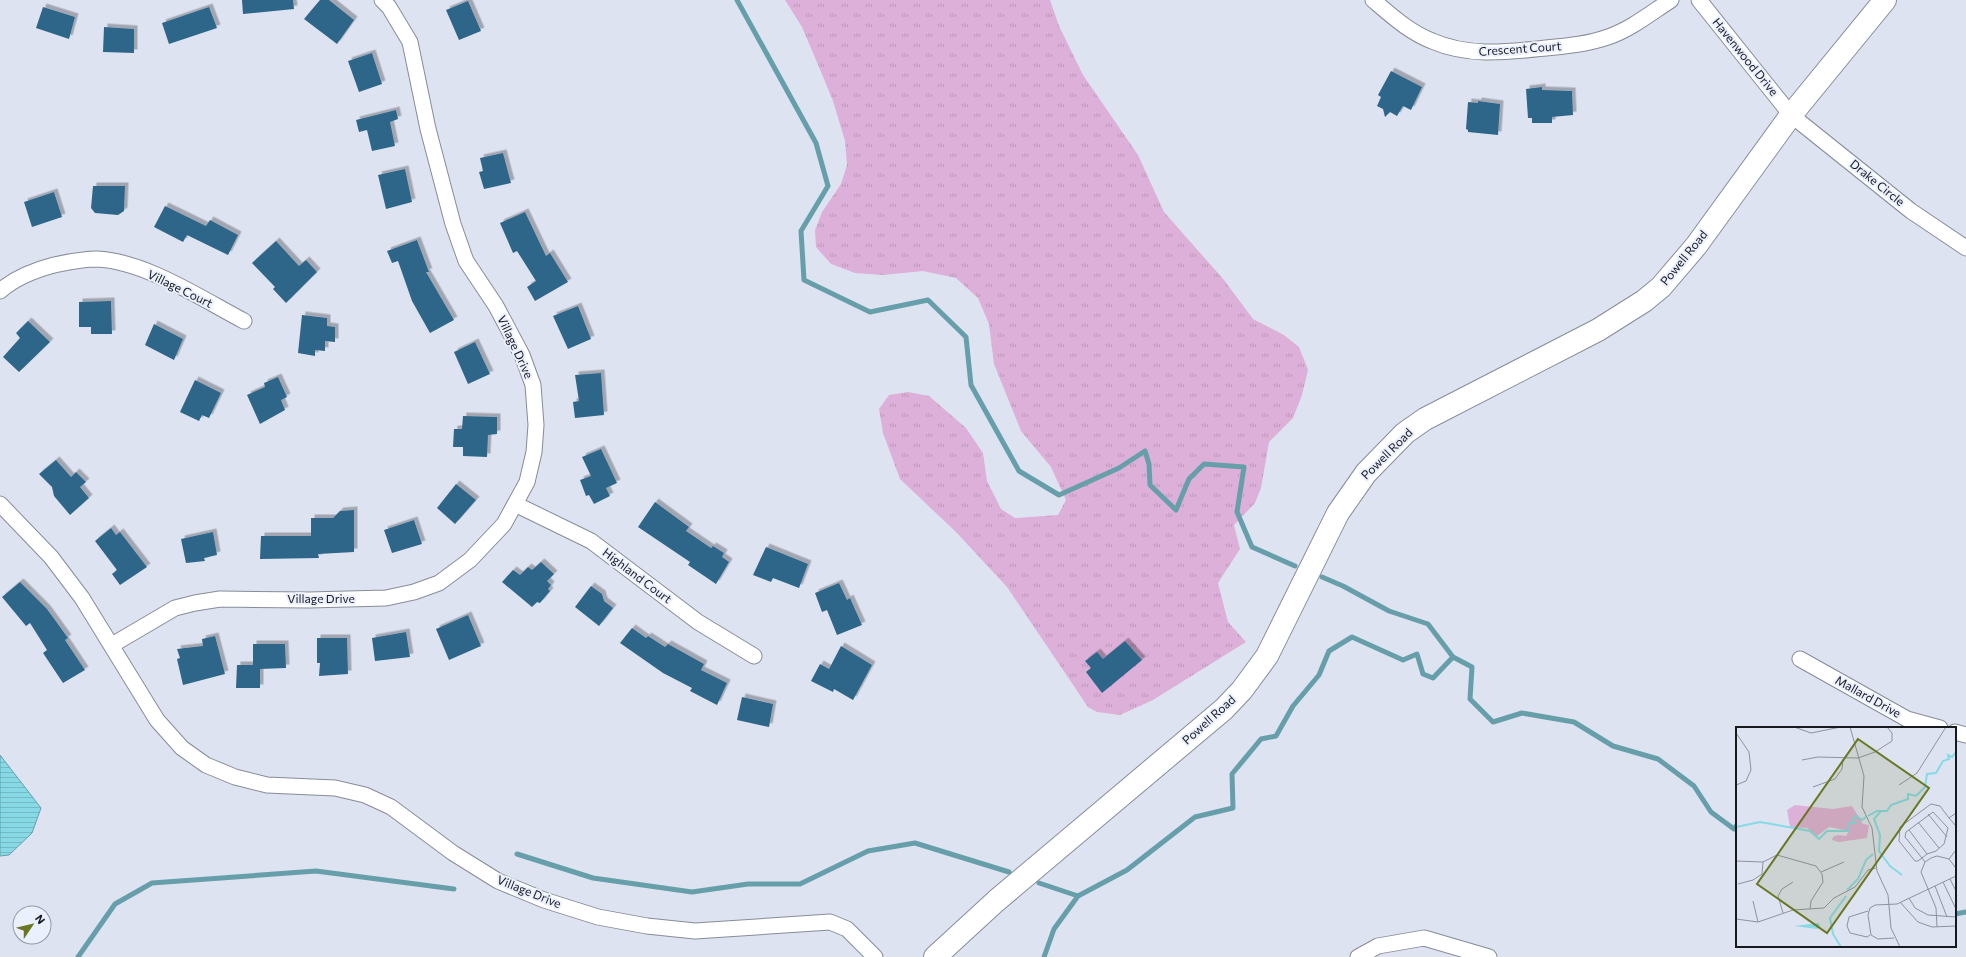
<svg xmlns="http://www.w3.org/2000/svg" width="1966" height="957" font-family="Commissioner,sans-serif">
<style>
.grass{fill:url(#grass-tufts)}
.water{fill:url(#water-rules);stroke:#669faa}
.lines{fill:none;stroke-linecap:round;stroke-linejoin:round}
.stream{stroke:#669faa;stroke-width:5}
.building{fill:#2d6689;filter:url(#shadow)}
.street-casing{stroke:#878c99;stroke-width:17}
.secondary-casing{stroke:#878c99;stroke-width:24}
.street{stroke:#fff;stroke-width:15}
.secondary{stroke:#fff;stroke-width:22}
.labels{text-anchor:middle;stroke-width:4;stroke-linejoin:round;paint-order:stroke}
.street-label{font-size:12px;fill:#18191e;stroke:#ebf0fe}
.inset-river{fill:none;stroke:#87d9e6;stroke-width:2}
.inset-road{fill:none;stroke:#8f929d;stroke-width:1}
.view{fill:#697723;fill-opacity:0.15;stroke:#697723;stroke-width:2}
.inset-edge{fill:none;stroke:#18191e;stroke-width:2}
</style>
<defs>
<pattern id="grass-tufts" width="24" height="20" patternUnits="userSpaceOnUse"><rect width="24" height="20" fill="#ddb0d9"/><path d="M3 7l-1-3M5 7V3M7 7l1-3M15 17l-1-3M17 17v-4M19 17l1-3" fill="none" stroke="#bd97ba"/></pattern>
<pattern id="water-rules" width="6" height="5" patternUnits="userSpaceOnUse"><rect width="6" height="5" fill="#87d9e6"/><path d="M0 2.5h6" fill="none" stroke="#74bac5"/></pattern>
<filter id="shadow"><feDropShadow dx="3.5" dy="-3.5" stdDeviation="0" flood-color="#0004"/></filter>
</defs>
<rect width="100%" height="100%" fill="#dee3f1"/>
<path class="grass" d="M785 0H1050L1059 26 1083 75 1138 155 1164 212 1224 280 1253 319 1284 335 1299 347 1308 370 1302 395 1293 418 1269 442 1261 488 1255 503 1234 525 1240 549 1218 583 1228 622 1246 642 1153 700 1120 715 1097 712 1088 707 1007 587 957 533 900 479 883 433 879 409 889 395 908 392 929 396 966 428 983 453 987 481 1001 509 1015 518 1058 515 1066 500 1051 467 1021 431 994 364 989 324 978 298 956 278 923 271 883 275 855 273 831 264 816 247 815 230 822 212 841 184 847 165 845 141 833 101 819 67 802 27Z"/>
<path class="water" d="M0 755 41 808 32 833 9 855 0 856Z"/>
<g class="lines">
<path class="stream" d="M737 0 816 143 828 186 801 231 804 280 870 312 928 300 966 337 971 385 1019 471 1059 495 1119 468 1145 451 1149 464 1150 485 1176 510 1189 479 1204 464 1244 467 1237 512 1252 547 1295 566
M1322 577 1343 586 1389 611 1428 624 1453 657 1472 667 1470 699 1493 722 1522 713 1574 722 1613 746 1658 759 1694 786 1711 812 1734 829 1737 825
M517 854 593 878 692 892 748 884H800L868 851 915 843 1009 872
M1039 883 1078 896
M1955 914 1966 912
M78 957 115 904 152 883 316 871 454 889
M1044 957 1054 929 1078 896 1127 870 1195 817 1233 808 1232 774 1261 739 1276 736 1293 706 1319 675 1329 651 1352 637 1403 660 1417 654 1423 674 1433 678 1453 657"/>
</g>
<path class="building" d="M242 0H293L294 9 243 14Z
M320 0H329L354 20 337 44 304 19Z
M468 1 481 31 459 40 446 10Z
M43 7 75 17 69 39 36 28Z
M209 7 217 28 169 44 162 23Z
M104 27 134 29V53L103 52Z
M372 53 382 84 359 92 348 61Z
M1391 71 1422 87 1411 110 1403 106 1397 116 1390 112 1385 117 1383 109 1377 106 1381 97 1378 95Z
M1542 87V90L1572 91 1573 115 1552 117V123H1532V118H1528L1526 89Z
M1478 101 1500 104 1498 135 1468 132V130L1466 129 1468 102 1478 103Z
M396 110 398 119 390 122 395 146 372 151 367 130 359 132 356 120Z
M503 153 511 183 484 189 479 172 483 171 480 158Z
M405 169 412 202 386 209 378 175Z
M93 186H125L124 211 118 215 95 213 91 208Z
M54 192 62 217 32 227 24 202Z
M165 206 206 226 210 220 238 235 228 255 187 235 183 242 154 227Z
M525 212 546 256 550 253 568 282 535 301 527 287 536 281 517 251 513 253 500 223Z
M417 240 429 272H426L454 320 430 333 412 301 398 261 392 263 387 251Z
M276 241 299 266 306 260 317 272 286 303 273 289 275 287 252 263Z
M111 301 112 334H91V327H79V302Z
M578 306 591 339 568 349 553 316Z
M302 315 327 318V326L335 327V342L325 341V351L315 350V356L298 353Z
M28 321 50 342 19 372 3 357 20 338 16 333Z
M154 324 183 339 174 360 145 345Z
M475 342 490 374 468 384 454 352Z
M601 373 604 415 575 418 573 402 579 401 575 375Z
M278 377 287 397 281 400 285 410 260 424 247 395 265 387 264 383Z
M195 380 221 393 209 418 202 415 199 421 180 412Z
M463 416 497 417V434L488 435 487 457 463 456V447H453L454 429H462Z
M601 449 617 483 606 488 610 496 594 504 589 495 586 496 580 480 591 476 582 457Z
M56 460 71 477 76 472 86 482 80 487 89 498 70 515 54 496 52 487 39 474Z
M456 484 476 500 455 524 437 508Z
M655 502 689 527 686 531 711 548 713 546 724 553 722 557 729 562 716 584 688 565 690 562 638 527Z
M354 510V552L318 554 319 558 260 559 261 536H311V518H333L340 511Z
M414 520 422 544 392 553 384 530Z
M111 528 116 535 120 532 147 567 120 585 112 574 117 570 95 541Z
M213 532 217 555 204 558 205 561 186 563 181 539Z
M766 547 808 564 799 588 773 578 771 582 753 575Z
M541 562 554 574 547 581 551 585 548 589 550 591 540 603 537 602 532 607 502 582 513 570 520 575 528 567 532 570Z
M20 582 47 609 68 638 65 640 85 670 63 683 43 653 47 650 30 623 26 626 2 597Z
M839 583 847 600 850 598 862 625 837 635 827 610 822 612 815 593Z
M591 586 602 594 604 601 613 608 599 626 575 607Z
M468 615 481 646 449 660 436 629Z
M632 628 646 638 648 636 665 647 668 644 704 664 701 670 727 683 717 705 690 691 692 688 663 673 620 643Z
M406 632 410 657 375 661 372 638Z
M215 636 225 674 183 685 177 659 180 658 177 649 203 646 202 639Z
M317 638H347L348 674 319 676 320 663H317Z
M1125 641 1142 660 1102 693 1086 672 1091 668 1085 661 1097 652 1103 659Z
M253 644H285L286 668 260 669V688H236L237 665H253Z
M841 646 872 665 853 700 834 689 833 692 811 681 820 664 829 669Z
M742 697 773 704 769 727 737 720Z"/>
<g class="lines">
<defs>
<path id="street" d="M1373 0C1392 16 1409 32 1432 41 1469 57 1507 52 1546 48 1567 46 1588 44 1608 37 1631 29 1651 13 1671 0
M1699 0 1791 115 1911 211 1966 248
M0 291C16 277 35 270 54 265 68 262 83 259 97 259 145 261 202 299 244 321
M0 504 51 557 82 598 157 720 182 748 206 765 235 777 267 785 335 788 365 795 391 807 453 853 498 881 544 900 598 917 647 926 695 931 830 922 847 929 875 957
M515 504 591 541 698 622 754 656
M112 645 175 608 195 603 220 599 309 600 386 598 414 592 439 583 470 560 504 524 527 482 534 452 536 425 533 385 522 355 496 306 466 261 453 224 428 129 410 42 389 7 382 0
M1800 659 1907 719 1940 728
M1955 732 1966 735
M1358 957 1378 946 1424 938 1489 957"/>
<path id="secondary" d="M935 957 996 901 1224 709 1242 690 1267 656 1338 513 1366 473 1405 433 1425 419 1598 330 1644 301 1661 287 1696 246 1791 115 1885 0"/>
</defs>
<use href="#street" class="street-casing"/>
<use href="#secondary" class="secondary-casing"/>
<use href="#street" class="street"/>
<use href="#secondary" class="secondary"/>
</g>
<g class="labels">
<g class="street-label">
<text transform="translate(1520 49) rotate(-4)" y="4">Crescent Court</text>
<text transform="translate(1745 57) rotate(51)" y="4">Havenwood Drive</text>
<text transform="translate(1877 183) rotate(39)" y="4">Drake Circle</text>
<text transform="translate(1684 258) rotate(-51)" y="4">Powell Road</text>
<text transform="translate(180 289) rotate(26)" y="4">Village Court</text>
<text transform="translate(515 347) rotate(65)" y="4">Village Drive</text>
<text transform="translate(1387 454) rotate(-45)" y="4">Powell Road</text>
<text transform="translate(637 576) rotate(37)" y="4">Highland Court</text>
<text x="321" y="603">Village Drive</text>
<text transform="translate(1868 697) rotate(29)" y="4">Mallard Drive</text>
<text transform="translate(1209 720) rotate(-42)" y="4">Powell Road</text>
<text transform="translate(529 892) rotate(22)" y="4">Village Drive</text>
</g>
</g>
<g transform="translate(1736 727)">
<rect width="220" height="220" fill="#dee3f1"/>
<path d="M59 78 97 82 116 79 127 97 133 98 131 111 103 115 96 113 97 110 102 108 110 109 113 104 93 100 81 109 71 101 54 100 51 83Z" fill="#ddb0d9"/>
<path d="M83 196 84 200 81 202 58 199Z" fill="#87d9e6"/>
<path class="inset-river" d="M145 84 138 92 144 108 143 124 154 139 166 148M132 89 141 84H151L155 78 172 72V67L180 69 189 60 191 47 200 46 207 34 213 32 212 28 216 30 220 25M0 100 24 95 74 104 83 112 91 104H112L113 96H119L117 92 120 89 126 93 130 90M111 163 122 152 130 133 137 127M105 220 97 207 94 191 110 169"/>
<path class="inset-road" d="M58 0 75 6 105 0M114 0 128 49 126 80 136 101 141 144 152 168 155 201 164 220M0 6 13 25 15 43 10 54 0 58M66 33 82 30 122 31 139 25 156 14V6L151 0M163 58 181 46 210 0M77 60 99 52 106 42 107 32M220 86 213 91 220 99M192 87 211 110M182 95 203 121M173 103 191 127M0 134 27 135 41 128 80 139 86 147 87 155 75 174 74 182M189 135 186 131 169 110 170 105 197 85 212 101 208 117 200 124 191 127 186 131 182 134H179L163 114 164 100 195 77 204 79 213 91M219 140 213 132 220 123M85 145 108 135M214 152 220 164M207 155 220 182M2 157 17 153 26 147 27 135M199 159 211 190M173 171 179 181 192 188 220 190M17 174 22 195M164 175 182 195 196 200 220 199M132 184 113 190 111 199 114 206 131 210 134 208M47 186 42 169 46 162 57 155M0 192 22 195 57 183 88 181 98 171 119 160 132 143 140 141M201 200 200 181 185 145 189 135 195 131 201 129 213 132M158 211 142 212 135 208 132 188 134 181 139 178 161 177 220 149"/>
<path class="view" d="M122 12 193 61 91 206 21 157Z"/>
<rect width="220" height="220" class="inset-edge"/>
</g>
<g transform="translate(32 925) rotate(55)"><circle r="19" fill="#ebf0fe" stroke="#979aa4"/>
<path d="M0-3L7 15L0 10L-7 15Z" fill="#697723"/>
<text y="-6" font-size="11" font-weight="bold" text-anchor="middle" fill="#18191e">N</text>
</g>
</svg>
